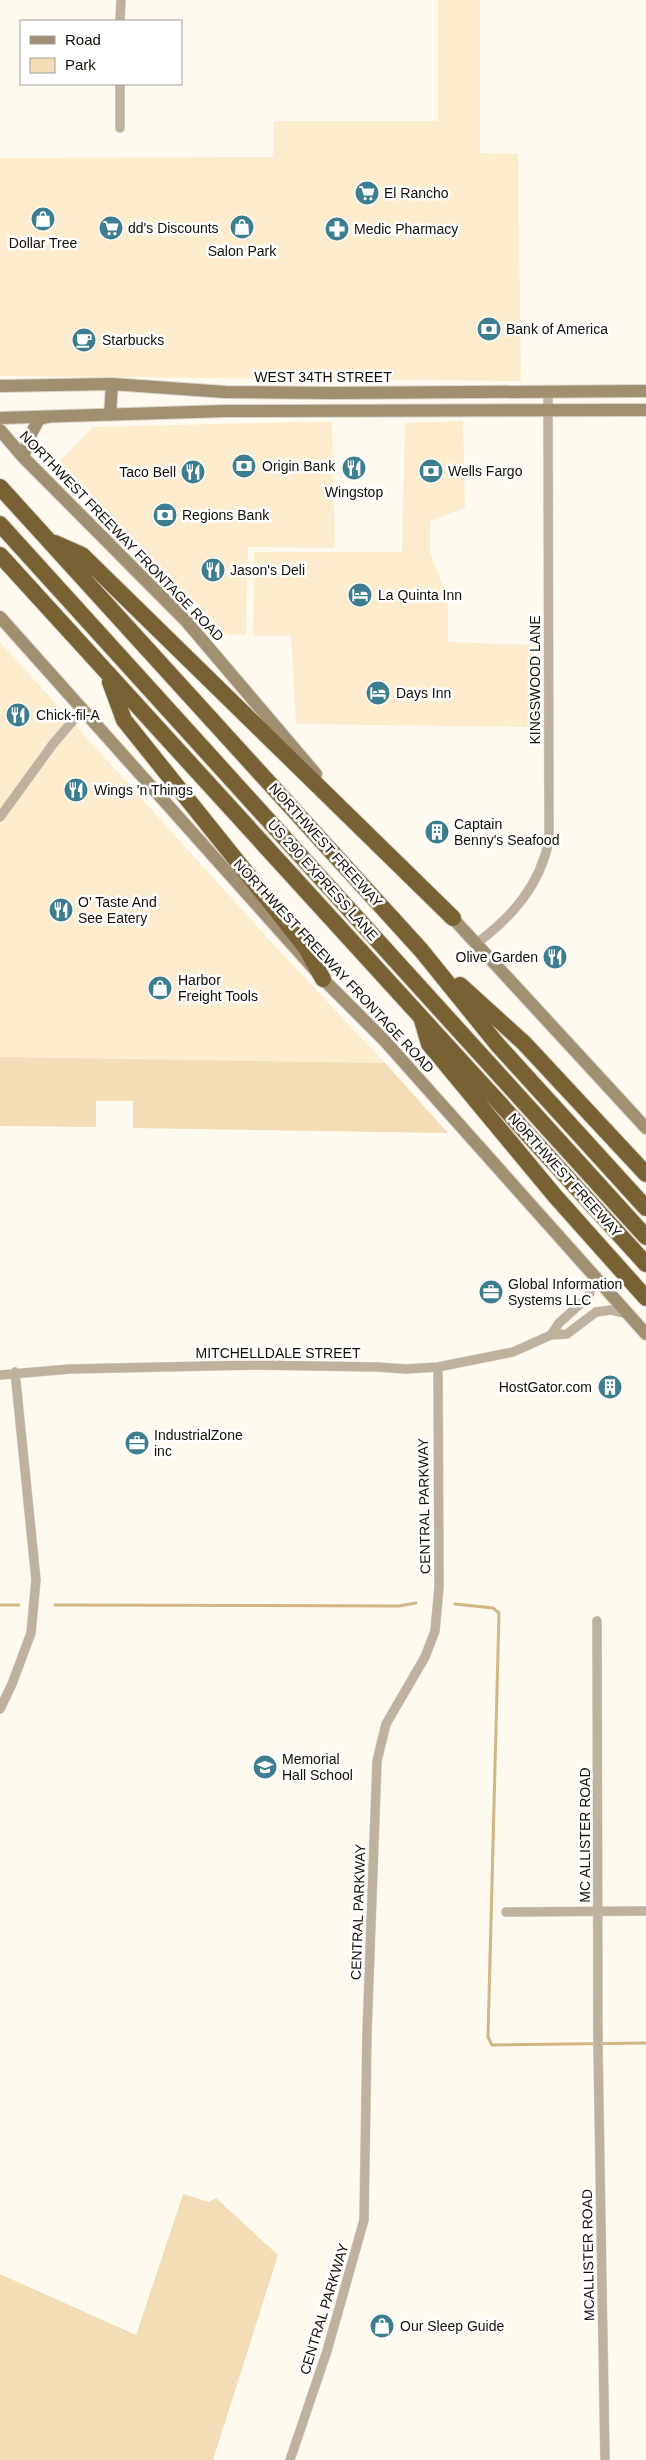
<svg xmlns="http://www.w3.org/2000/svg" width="646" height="2460" font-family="Arial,sans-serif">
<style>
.built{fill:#fdedce}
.green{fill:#f2ddb6}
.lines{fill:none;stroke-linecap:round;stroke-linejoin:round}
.stream{stroke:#d1b786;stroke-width:3}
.street-casing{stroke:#d9d4cb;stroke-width:10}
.secondary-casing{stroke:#d9d4cb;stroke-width:14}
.highway-casing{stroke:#d9d4cb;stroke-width:18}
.street{stroke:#beb29e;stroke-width:9}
.secondary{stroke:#a08f71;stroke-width:12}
.highway{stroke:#786133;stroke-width:16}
.labels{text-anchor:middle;stroke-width:5;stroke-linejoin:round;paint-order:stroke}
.poi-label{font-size:14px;fill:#120e06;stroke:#fff;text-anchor:start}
.street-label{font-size:14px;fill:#120e06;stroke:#fff}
</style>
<rect width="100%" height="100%" fill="#fffaf0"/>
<path class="built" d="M438 0H480V153L518 154 521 381 0 376V158L273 157 274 121H438Z
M332 421 335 548 248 547 246 635 221 634 59 462 93 427Z
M463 421 465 508 430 521V552L448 599V642L534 645 535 727 296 724 291 636H253L254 552H402L405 423Z
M0 642 273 944 385 1063 0 1058Z"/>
<path class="green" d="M0 1057 385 1063 448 1133 133 1128V1101H96V1127L0 1126Z
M183 2194 209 2202 216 2198 278 2255 213 2460H0V2274L136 2335Z"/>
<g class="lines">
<path class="stream" d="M455 1604 493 1608 499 1613 488 2037 492 2045 646 2043
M0 1605H19
M55 1605 399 1606 416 1603"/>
<defs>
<path id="street" d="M120 21 121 0
M120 128V84
M0 817 53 744 83 709
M477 943C513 916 540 885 549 840L548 392
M551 1335 559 1323 589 1296 594 1276
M0 1375 70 1369 255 1365 377 1367 406 1369 438 1367 513 1352 551 1335 567 1334 596 1312 611 1310 628 1314
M597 1621 598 2049 605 2460
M0 1709 12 1684 31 1633 36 1580 15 1372
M506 1912 646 1911
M290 2460 327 2351 364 2220 367 2033 377 1761 386 1724 425 1657 435 1631 439 1587 438 1367"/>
<path id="secondary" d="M0 386 112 384 225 392 331 393 646 391
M110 415 112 384
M0 418 225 411 646 410
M0 430 23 457 186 621 316 774
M23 457 31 434 39 419 48 417
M0 617 323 979 384 1040 646 1334
M447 912 646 1128"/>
<path id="highway" d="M0 487 421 950 497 1044 646 1208
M0 524 646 1237
M55 543 82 555 453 918
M0 555 646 1264
M110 682 124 720 277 911 306 948 323 979
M460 985 524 1043 646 1174
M422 1020 429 1044 555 1196 646 1298"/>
</defs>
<use href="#street" class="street-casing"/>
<use href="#secondary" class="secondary-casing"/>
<use href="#highway" class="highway-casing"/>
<use href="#street" class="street"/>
<use href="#secondary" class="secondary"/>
<use href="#highway" class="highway"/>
</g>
<defs>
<symbol id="supermarket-disc" viewBox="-11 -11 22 22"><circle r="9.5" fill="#3c7d8f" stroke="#fff"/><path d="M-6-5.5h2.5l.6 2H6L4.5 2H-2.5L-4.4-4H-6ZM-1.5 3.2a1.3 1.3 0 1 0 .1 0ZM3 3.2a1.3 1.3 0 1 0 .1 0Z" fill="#fff"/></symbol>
<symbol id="shop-disc" viewBox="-11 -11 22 22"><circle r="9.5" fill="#3c7d8f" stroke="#fff"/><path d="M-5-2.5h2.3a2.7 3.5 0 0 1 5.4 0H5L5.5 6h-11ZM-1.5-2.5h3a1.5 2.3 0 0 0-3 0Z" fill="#fff"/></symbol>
<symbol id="pharmacy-disc" viewBox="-11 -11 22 22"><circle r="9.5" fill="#3c7d8f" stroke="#fff"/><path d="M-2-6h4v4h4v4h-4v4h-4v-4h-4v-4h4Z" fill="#fff"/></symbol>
<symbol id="bank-disc" viewBox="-11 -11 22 22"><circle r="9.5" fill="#3c7d8f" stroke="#fff"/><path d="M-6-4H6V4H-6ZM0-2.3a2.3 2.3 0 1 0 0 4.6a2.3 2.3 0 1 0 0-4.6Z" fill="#fff"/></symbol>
<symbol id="cafe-disc" viewBox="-11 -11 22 22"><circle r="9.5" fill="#3c7d8f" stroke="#fff"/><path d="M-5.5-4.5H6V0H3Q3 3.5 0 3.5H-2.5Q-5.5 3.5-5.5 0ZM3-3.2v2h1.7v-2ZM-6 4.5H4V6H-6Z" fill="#fff"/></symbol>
<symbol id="restaurant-disc" viewBox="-11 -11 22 22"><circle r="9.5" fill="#3c7d8f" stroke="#fff"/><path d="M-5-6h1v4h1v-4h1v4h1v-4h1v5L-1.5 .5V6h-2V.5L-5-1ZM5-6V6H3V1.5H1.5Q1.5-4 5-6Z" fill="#fff"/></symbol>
<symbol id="hotel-disc" viewBox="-11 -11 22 22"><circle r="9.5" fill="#3c7d8f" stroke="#fff"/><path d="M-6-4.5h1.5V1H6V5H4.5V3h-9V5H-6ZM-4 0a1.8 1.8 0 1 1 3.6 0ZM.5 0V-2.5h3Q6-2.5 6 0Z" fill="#fff"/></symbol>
<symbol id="building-disc" viewBox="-11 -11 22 22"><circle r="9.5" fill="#3c7d8f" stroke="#fff"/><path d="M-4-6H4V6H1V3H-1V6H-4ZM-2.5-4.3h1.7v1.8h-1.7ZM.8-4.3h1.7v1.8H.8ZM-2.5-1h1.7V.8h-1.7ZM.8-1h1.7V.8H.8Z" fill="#fff"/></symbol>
<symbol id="office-disc" viewBox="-11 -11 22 22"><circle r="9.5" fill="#3c7d8f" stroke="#fff"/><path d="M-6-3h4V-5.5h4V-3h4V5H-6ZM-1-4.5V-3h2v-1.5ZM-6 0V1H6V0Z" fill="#fff"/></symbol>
<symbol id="school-disc" viewBox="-11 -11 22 22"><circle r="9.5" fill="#3c7d8f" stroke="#fff"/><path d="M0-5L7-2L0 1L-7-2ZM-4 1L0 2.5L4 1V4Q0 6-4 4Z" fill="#fff"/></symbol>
</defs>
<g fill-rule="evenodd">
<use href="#supermarket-disc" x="353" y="179" width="28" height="28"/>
<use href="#shop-disc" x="29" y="205" width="28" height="28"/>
<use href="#shop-disc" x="228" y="213" width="28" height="28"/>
<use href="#supermarket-disc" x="97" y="214" width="28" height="28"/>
<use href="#pharmacy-disc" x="323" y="215" width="28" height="28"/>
<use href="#bank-disc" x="475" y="315" width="28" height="28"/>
<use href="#cafe-disc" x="70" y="326" width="28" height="28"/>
<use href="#bank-disc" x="230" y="452" width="28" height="28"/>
<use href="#restaurant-disc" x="340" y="454" width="28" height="28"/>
<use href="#bank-disc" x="417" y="457" width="28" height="28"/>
<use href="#restaurant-disc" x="179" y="458" width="28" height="28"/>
<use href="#bank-disc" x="151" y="501" width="28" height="28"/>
<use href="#restaurant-disc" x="199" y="556" width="28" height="28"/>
<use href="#hotel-disc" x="346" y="581" width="28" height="28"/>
<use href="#hotel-disc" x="364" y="679" width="28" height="28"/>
<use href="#restaurant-disc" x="4" y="701" width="28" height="28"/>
<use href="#restaurant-disc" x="62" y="776" width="28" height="28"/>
<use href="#building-disc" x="423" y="818" width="28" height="28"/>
<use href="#restaurant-disc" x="47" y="896" width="28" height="28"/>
<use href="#restaurant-disc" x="541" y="943" width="28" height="28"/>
<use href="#shop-disc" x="146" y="974" width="28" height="28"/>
<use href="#office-disc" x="477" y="1278" width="28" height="28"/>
<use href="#building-disc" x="596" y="1373" width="28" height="28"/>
<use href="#office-disc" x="123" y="1429" width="28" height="28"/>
<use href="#school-disc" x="251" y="1753" width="28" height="28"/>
<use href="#shop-disc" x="368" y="2312" width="28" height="28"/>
</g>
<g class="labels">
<g class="poi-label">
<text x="384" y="198">El Rancho</text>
<text x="128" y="233">dd's Discounts</text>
<text x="354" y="234">Medic Pharmacy</text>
<text x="43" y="248" text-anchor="middle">Dollar Tree</text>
<text x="242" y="256" text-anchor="middle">Salon Park</text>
<text x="506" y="334">Bank of America</text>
<text x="102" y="345">Starbucks</text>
<text x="262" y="471">Origin Bank</text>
<text x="448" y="476">Wells Fargo</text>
<text x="176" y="477" text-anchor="end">Taco Bell</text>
<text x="354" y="497" text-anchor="middle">Wingstop</text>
<text x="182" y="520">Regions Bank</text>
<text x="230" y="575">Jason's Deli</text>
<text x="378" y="600">La Quinta Inn</text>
<text x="396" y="698">Days Inn</text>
<text x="36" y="720">Chick-fil-A</text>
<text x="94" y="795">Wings 'n Things</text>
<text x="454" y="829">Captain<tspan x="454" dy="16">Benny's Seafood</tspan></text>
<text x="78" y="907">O' Taste And<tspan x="78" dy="16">See Eatery</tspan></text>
<text x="538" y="962" text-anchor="end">Olive Garden</text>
<text x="178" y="985">Harbor<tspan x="178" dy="16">Freight Tools</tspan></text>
<text x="508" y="1289">Global Information<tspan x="508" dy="16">Systems LLC</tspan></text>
<text x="592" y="1392" text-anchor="end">HostGator.com</text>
<text x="154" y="1440">IndustrialZone<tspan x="154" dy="16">inc</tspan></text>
<text x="282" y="1764">Memorial<tspan x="282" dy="16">Hall School</tspan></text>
<text x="400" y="2331">Our Sleep Guide</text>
</g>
<g class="street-label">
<text x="323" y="382">WEST 34TH STREET</text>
<text transform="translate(122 536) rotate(46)" y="5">NORTHWEST FREEWAY FRONTAGE ROAD</text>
<text transform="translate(535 680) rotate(-90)" y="5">KINGSWOOD LANE</text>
<text transform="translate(326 845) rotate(48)" y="5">NORTHWEST FREEWAY</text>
<text transform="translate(323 880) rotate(48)" y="5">US 290 EXPRESS LANE</text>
<text transform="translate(334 966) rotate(47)" y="5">NORTHWEST FREEWAY FRONTAGE ROAD</text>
<text transform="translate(565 1175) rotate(48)" y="5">NORTHWEST FREEWAY</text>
<text x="278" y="1358">MITCHELLDALE STREET</text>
<text transform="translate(424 1506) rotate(-91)" y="5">CENTRAL PARKWAY</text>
<text transform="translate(585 1835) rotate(-90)" y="5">MC ALLISTER ROAD</text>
<text transform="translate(358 1912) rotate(-88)" y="5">CENTRAL PARKWAY</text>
<text transform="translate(588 2255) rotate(-91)" y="5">MCALLISTER ROAD</text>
<text transform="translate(324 2309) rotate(-73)" y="5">CENTRAL PARKWAY</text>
</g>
</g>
<rect x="20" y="20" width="162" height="65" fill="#ffffff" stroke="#a09f9b"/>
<rect x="30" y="36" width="25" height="8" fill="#a08f71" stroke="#a09f9b"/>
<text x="65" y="45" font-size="15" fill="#120e06">Road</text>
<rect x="30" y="58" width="25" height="15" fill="#f2ddb6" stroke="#a09f9b"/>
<text x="65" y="70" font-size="15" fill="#120e06">Park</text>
</svg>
